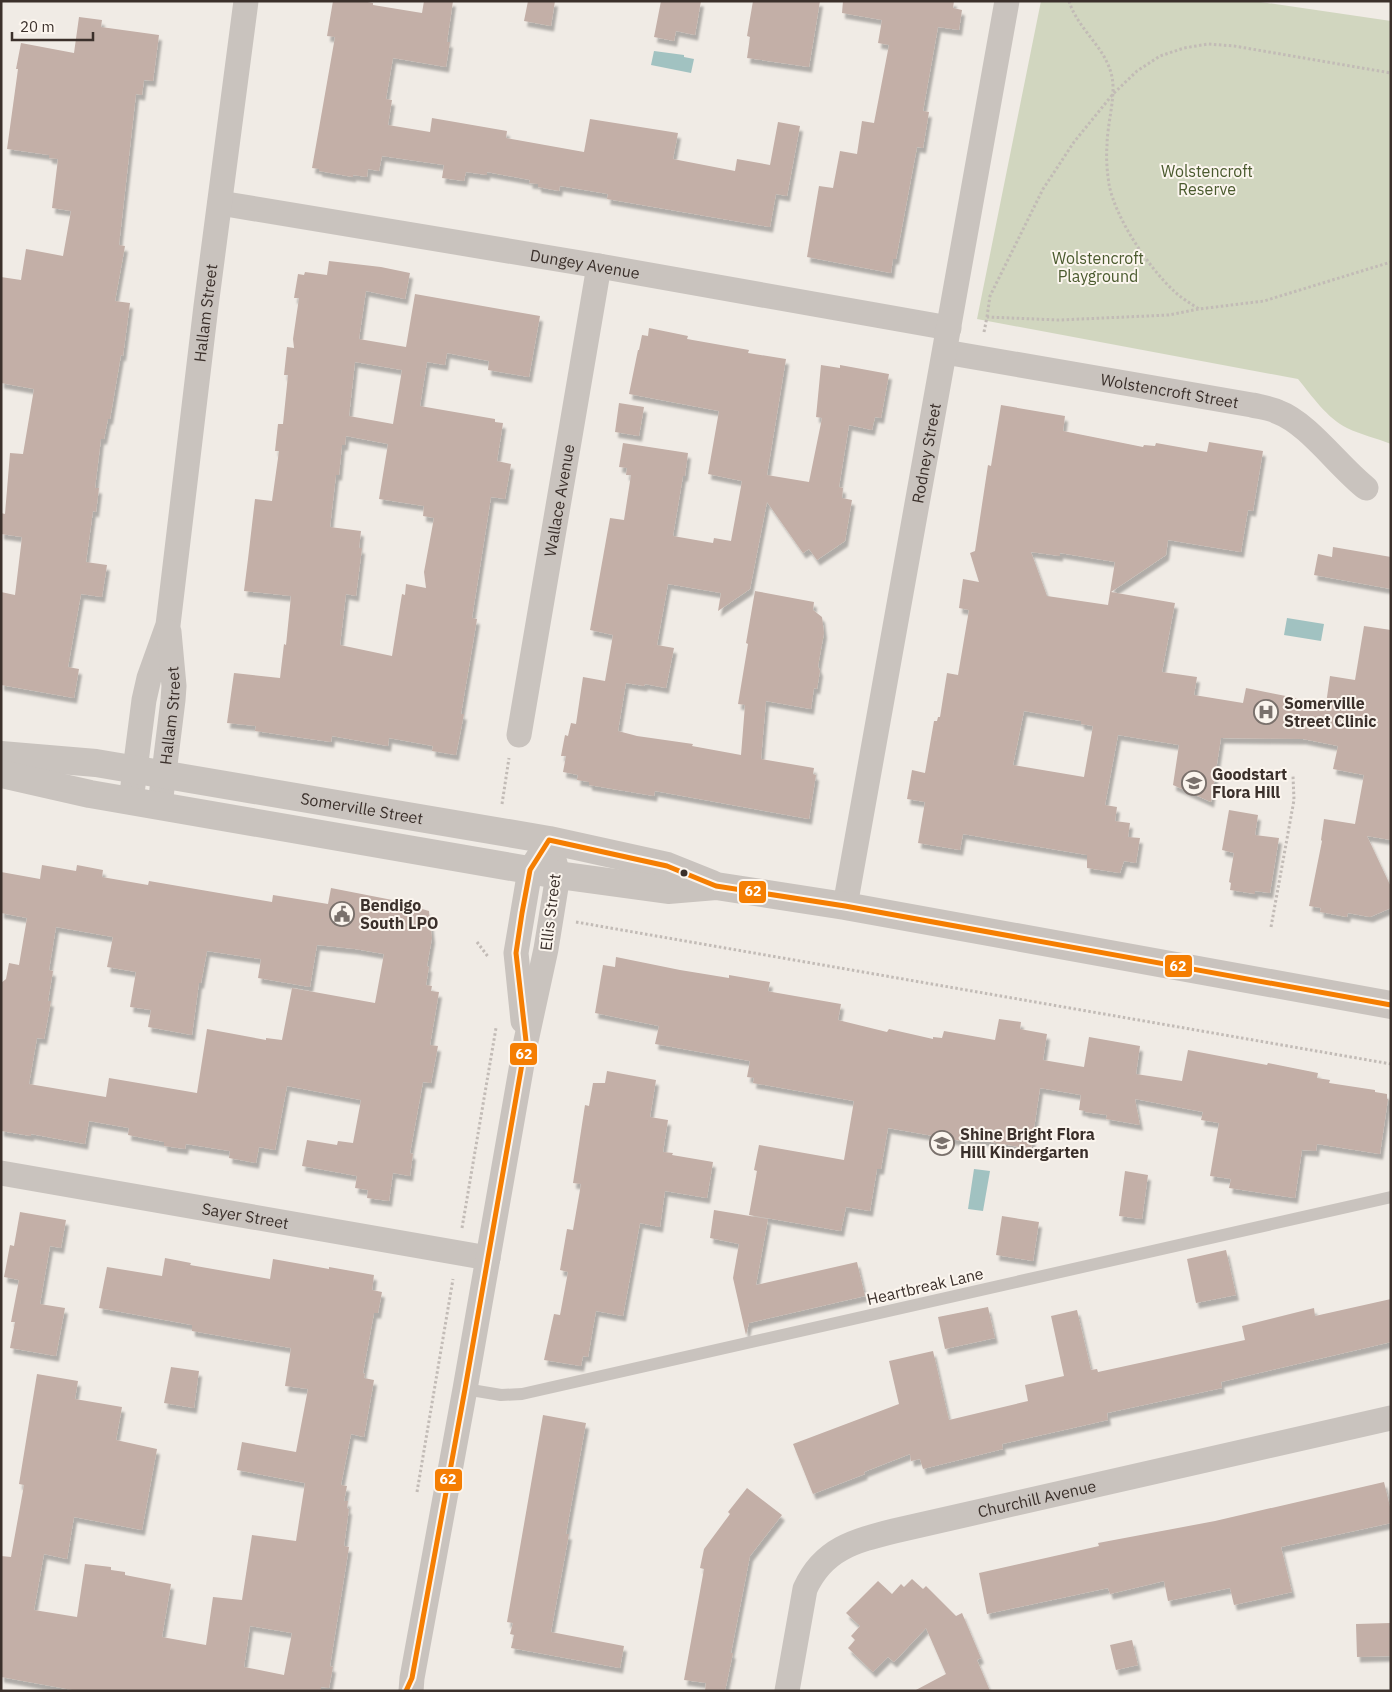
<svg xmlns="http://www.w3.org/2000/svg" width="1392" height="1692" font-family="'IBM Plex Sans',sans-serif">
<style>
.green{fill:#d1d6bf}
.water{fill:#a1c2c1}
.building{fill:#c3afa7;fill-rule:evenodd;filter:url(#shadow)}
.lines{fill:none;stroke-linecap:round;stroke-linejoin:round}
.path{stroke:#c2bbb6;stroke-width:3;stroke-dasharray:2.5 2.5;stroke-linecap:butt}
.service{stroke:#c9c3be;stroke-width:12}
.minor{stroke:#c9c3be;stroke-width:25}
.tertiary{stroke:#c9c3be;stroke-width:28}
.bus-1-casing{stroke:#fbf5ee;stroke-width:9}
.bus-1{stroke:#f57e02;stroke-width:5}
.bus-dot{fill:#3b302b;stroke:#fbf5ee;stroke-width:2}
.labels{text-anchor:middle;stroke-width:4;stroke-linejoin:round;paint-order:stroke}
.park-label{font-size:16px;fill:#4a5a2e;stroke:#fbf5ee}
.street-label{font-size:16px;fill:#3b302b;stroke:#fbf5ee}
.poi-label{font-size:16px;font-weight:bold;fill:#3b302b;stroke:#fbf5ee;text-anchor:start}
.line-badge{stroke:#fbf5ee;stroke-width:2}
.badge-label{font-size:14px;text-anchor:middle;font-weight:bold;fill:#fff}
</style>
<defs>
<filter id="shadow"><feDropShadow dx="3" dy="5.5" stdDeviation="1" flood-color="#0004"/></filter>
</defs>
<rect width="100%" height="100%" fill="#f0ebe5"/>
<path class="green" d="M1041 1H1254L1391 21V444C1377 438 1361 435 1347 428 1327 418 1312 396 1298 379L977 319Z"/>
<path class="water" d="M654 51 684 55V57L694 59 691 73 651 65Z
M1287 618 1324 624 1321 641 1284 635Z
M974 1169 990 1171 983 1211 968 1209Z"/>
<path class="building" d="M333 1H362L373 3V5L422 13 424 1H453L447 42H450L446 67 393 58 386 99 392 100 388 125 430 132 432 118 507 131 506 138 584 152 590 119 678 133 673 159 735 171 737 159 770 165 778 122 800 126 787 196 776 194 770 227 607 199 608 194 560 186 559 191 538 187V184L529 183 530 180 487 172V175L466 172 464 181 442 178 444 165 382 156 379 171 368 169 367 177 353 175V177L319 171V169L312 168 335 37 327 36Z
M528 1H555L551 26 524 21Z
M661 1H701L695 35 676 31 674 41 654 37Z
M753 1H820L809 67 747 58 750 37 747 36Z
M843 1H954L953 8 962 10 959 30 938 27 923 111 929 112 923 148 917 147 896 259H893L891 273 807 257 819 186 833 188 840 151 857 154 862 121 874 123 889 45 878 43 882 20 842 13Z
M79 17 102 20 101 27 159 35 153 81 144 80 142 95 136 94 119 245 125 246 115 301 130 303 123 356 121 355 110 419H108L104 439H101L95 488H99L96 512 93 511 86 562 107 565 102 597 81 594 68 667 79 669 74 698 1 685V592L15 595 22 537 1 534V513L5 514 10 453 23 454 34 389 1 383V277L21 280 26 249 63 256 71 211 52 208 58 159 49 158V155L7 149 18 69H16L21 43 74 53Z
M329 261 381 267 410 273 405 299 366 291 359 339 406 347 415 294 540 316 529 377 488 370 489 361 447 353 445 365 427 362 420 406 495 419V422L503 423 497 461 511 464 505 499 491 497 472 618 477 619 461 714H464L456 755 432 751 433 746 389 738 388 746 332 736 331 742 255 731 256 726 227 723 234 673 280 678 284 644 286 645 291 596 244 591 248 559 255 499 272 501 279 451H275L278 424H283L288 375H284L287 347 294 348 293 339 299 298H294L298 274 304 275 305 272 327 275ZM355 362 402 370 393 424 349 416ZM346 436 388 444 379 499 424 506 423 516 434 518 424 572 426 588 406 584 405 595 402 594 392 656 340 645 346 594 356 596 362 548H359L361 531 330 527 336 475H339L342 445H345Z
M649 328 688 336 687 339 749 350 748 353 786 359 767 475 809 482 822 418 816 417 821 365 840 368V365L889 374 881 418 875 417 872 430 849 425 839 487 843 488 842 498 852 500 845 541 817 560 809 549 803 553 767 502 750 589 718 611 721 593 668 584 657 645 674 648 666 688 645 684 644 686 626 683 618 731 637 736 693 744 692 746 741 755 745 705 738 704 748 644 746 643 755 591 814 602 813 610 822 617 824 633 818 666 820 671 817 689 814 688 811 709 766 701 761 759 814 768 813 774 816 775 809 819 655 791 654 796 589 785V782L577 780 578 775 563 772 566 756H561L565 735 568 736 571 723 576 724 583 677 605 681 613 635 590 630 610 518 624 520 631 475H626L627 468 619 467 623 443 688 453 685 476H683L673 536 713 543 714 538 731 541 742 481 708 474 719 411 629 394 638 350H639L642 335 648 336Z
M619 403 644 407 639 436 615 432Z
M1001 405 1065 416 1063 431 1143 447 1144 445 1155 446 1156 443 1207 452 1209 442 1263 451 1253 511 1248 510 1241 552 1168 540 1166 555 1111 592 1175 603 1162 672 1197 677 1194 695 1243 703 1246 688 1326 704 1330 676 1355 680 1364 626 1391 630V840L1367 836 1391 887V908L1370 917 1348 913 1347 917 1320 912 1321 908 1309 906 1322 841 1321 840 1324 819 1355 824 1364 775 1333 769 1338 746 1303 739 1221 738 1211 802 1173 785 1179 745 1118 735 1105 805 1117 807 1115 821 1130 823 1128 837 1140 838 1136 863 1124 861 1120 873 1087 868V855L963 834 960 850 918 843 925 802 907 799 912 770 925 773 934 721H937L938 717H940L947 673 958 675 969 610 959 608 963 579 979 582 970 553 975 551 988 465 991 466ZM1031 552 1060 556V553L1115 562 1108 605 1047 596ZM1024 711 1081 721V724L1093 726 1084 777 1013 765Z
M1333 547 1391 557V589L1314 575 1318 554 1332 557Z
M1229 810 1258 815 1255 835 1279 838 1270 893 1255 891V894L1230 890 1231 883 1229 882 1234 853 1222 850Z
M42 865 76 871 77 865 103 870 102 877 148 885 149 881 272 902 273 895 328 904 331 888 423 906 422 909 429 911 432 938 427 966 429 967 426 985 432 986 431 991 439 992 430 1045 438 1046 431 1083 423 1082 410 1153 413 1154 410 1176 393 1173 389 1201 367 1198 368 1190 355 1188 357 1176 302 1166 307 1140 337 1145 338 1141 353 1143 361 1100 287 1086 275 1150 259 1147 256 1163 229 1158 230 1151 186 1144 185 1149 164 1146V1142L128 1135 129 1128 89 1121 85 1144 31 1134V1136L1 1131V983L6 979 9 963 19 965 27 918 1 913V872L40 879ZM56 927 113 937 107 967 136 972 130 1007 151 1010 148 1027 192 1035 199 983H201L207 951 261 959 258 978 310 987 317 945 355 949 384 954 375 1003 292 988 282 1040 266 1038V1040L207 1029 197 1093 109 1078 106 1097 29 1084 37 1038 44 1039 51 1001H48L53 971 49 970Z
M616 957 680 970 729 978V975L770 982 768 991 772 992 841 1004 838 1020 887 1032 889 1029 933 1039V1037L942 1038 944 1031 995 1040 999 1019 1021 1022 1020 1029 1047 1034 1043 1060 1084 1067 1089 1037 1140 1046 1136 1074 1182 1081 1188 1050 1267 1065 1268 1063 1318 1073 1317 1078 1330 1080 1329 1083 1375 1090V1092L1387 1094V1099H1388L1380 1154 1317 1144 1316 1151 1302 1150 1295 1198 1229 1188 1231 1179 1210 1176 1219 1123 1201 1120 1203 1112 1135 1099 1140 1125 1106 1119 1107 1115 1085 1112V1111L1079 1110 1081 1095 1040 1088 1031 1149 963 1137 962 1141 888 1128 881 1169H877L870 1211 846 1207 841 1231 749 1215 757 1171 754 1170 759 1145 844 1160 854 1101 753 1083 754 1078 747 1077 750 1061 655 1044 659 1026 595 1013 603 965 615 967Z
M607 1071 656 1080 650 1117 668 1120 663 1152 673 1153 672 1155 713 1162 707 1198 665 1191 660 1227 640 1223 623 1316 596 1311 588 1357 583 1356 581 1366 544 1360 554 1314 560 1315 568 1272 560 1270 567 1229 573 1230 581 1184 573 1183 585 1105 589 1106 593 1083H605Z
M1125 1171 1148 1175 1142 1219 1119 1216Z
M714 1210 768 1219 756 1285 857 1262 865 1296 749 1323 746 1335 733 1278 739 1244 710 1238Z
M20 1212 66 1220 61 1248 50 1246 40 1304 65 1308 56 1356 10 1348 15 1322H11L19 1280 4 1277 10 1245 14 1246Z
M1002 1216 1039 1222 1033 1261 996 1255Z
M1226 1250 1236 1295 1196 1303 1187 1259Z
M165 1258 191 1263 190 1265 270 1279 273 1259 329 1269V1267L374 1275 372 1290 382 1292 378 1313H374L363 1373 365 1374 364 1378 374 1380 364 1437 351 1434 341 1485 347 1486 344 1501H348L347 1508 349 1509 344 1546 349 1547 330 1666 333 1667 329 1688 321 1687V1691H78L1 1677V1556L11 1557 24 1485 19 1484 37 1374 78 1381 75 1399 122 1407 116 1440 157 1449 142 1530 74 1517 67 1559 44 1554 34 1610 77 1617 85 1564 111 1567V1570L125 1572V1575L171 1584 162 1637 206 1645 213 1597 242 1600 252 1535 296 1541 305 1483 237 1470 242 1442 296 1452 308 1389 285 1386 291 1348 192 1331V1325L99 1308 107 1267 162 1276ZM250 1626 292 1633 284 1675 244 1667Z
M1391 1299V1342L1221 1382 1222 1388 1107 1413 1108 1420 1002 1444 1003 1449 923 1469 920 1459 911 1461 910 1454 864 1472 865 1474 813 1494 793 1444 899 1404 889 1361 933 1351 949 1420 1028 1401 1025 1385 1064 1376 1051 1316 1077 1310 1091 1370 1097 1369 1098 1372 1245 1340 1242 1326 1314 1308 1315 1316Z
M988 1307 995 1338 945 1349 938 1317Z
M171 1367 199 1371 194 1408 164 1403Z
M543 1415 586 1423 566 1534H569L551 1632 624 1646 620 1668 511 1648 514 1635 510 1634 513 1623 507 1622Z
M1384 1482 1391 1511V1523L1281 1547 1292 1592 1234 1605 1230 1588 1168 1601 1164 1581 1110 1594 1108 1588 987 1614 979 1573 1099 1546 1098 1543 1215 1521Z
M747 1488 782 1515 750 1556 731 1653H733L725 1691H705L706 1683 684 1680 704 1569 700 1568 704 1549 730 1514 728 1512Z
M912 1579 923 1589 926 1586 956 1616 962 1613 981 1658 977 1660 990 1691H914L946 1674 926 1628 894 1662 888 1657 873 1672 848 1648 855 1640 851 1636 860 1626 846 1613 878 1581 892 1594 901 1584 904 1587Z
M1391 1623V1656L1357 1657 1356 1624Z
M1132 1640 1138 1665 1116 1670 1110 1645Z"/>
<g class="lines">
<path class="path" d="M1069 1C1078 30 1106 47 1112 77 1116 97 1107 124 1107 146 1106 158 1107 171 1109 184 1115 218 1149 268 1174 291 1181 298 1190 303 1199 309
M987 317 990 296 1043 189 1074 142 1113 94 1137 71 1160 56 1184 48 1208 44 1234 46 1391 73
M984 332 987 317 1059 320 1169 315 1199 309 1264 301 1391 262
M502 804 509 758
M576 922 1391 1064
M1271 927 1294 800 1293 776
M477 942 489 958
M462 1228 496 1028
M417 1492 453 1279"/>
<path class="service" d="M465 1389 501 1395 522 1394 1391 1197"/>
<g class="minor">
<path id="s1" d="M220 203 599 266 949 328"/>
<path id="s2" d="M945 352 1252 405C1260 407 1270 408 1278 412 1308 423 1339 467 1366 488"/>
<path id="s3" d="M519 735 599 266"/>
<path id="s4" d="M131 801 144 700 149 678 168 625 206 306 246 1"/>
<path id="s5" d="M160 805 173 700 174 686 169 632"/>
<path id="s6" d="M845 906 1007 1"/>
<path d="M523 1021 516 953 530 870 541 853"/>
<path id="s7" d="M1 1173 488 1258"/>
<path d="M411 1691 412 1678 465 1389 526 1041 546 949 558 875 549 840"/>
<path id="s8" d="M787 1691 805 1589C823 1549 854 1541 894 1531L1391 1418"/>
</g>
<g class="tertiary">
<path id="s9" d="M1 755 96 763 549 840 667 866 712 884"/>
<path d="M1 774 90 794 558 875 668 890 716 886 845 906 1391 1005"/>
</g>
<defs>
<path id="bus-1" d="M406 1691 412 1678 465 1389 526 1041 516 953 522 913 530 870 549 840 667 866 716 886 845 906 1391 1005"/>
</defs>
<use href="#bus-1" class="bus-1-casing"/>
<use href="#bus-1" class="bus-1"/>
</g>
<defs>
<symbol id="hospital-ring" viewBox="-11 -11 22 22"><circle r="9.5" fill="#fbf5ee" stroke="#7a716c" stroke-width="1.5"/><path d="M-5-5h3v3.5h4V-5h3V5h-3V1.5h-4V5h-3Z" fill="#7a716c"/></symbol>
<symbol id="school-ring" viewBox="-11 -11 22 22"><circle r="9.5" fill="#fbf5ee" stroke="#7a716c" stroke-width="1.5"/><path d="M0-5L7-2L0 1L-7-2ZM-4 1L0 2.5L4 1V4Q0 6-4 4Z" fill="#7a716c"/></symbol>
<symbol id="civic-ring" viewBox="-11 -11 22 22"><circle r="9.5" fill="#fbf5ee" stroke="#7a716c" stroke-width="1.5"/><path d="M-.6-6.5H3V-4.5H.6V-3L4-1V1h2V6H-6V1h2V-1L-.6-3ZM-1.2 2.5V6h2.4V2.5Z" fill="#7a716c"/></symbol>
</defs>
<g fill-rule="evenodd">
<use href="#hospital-ring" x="1252" y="698" width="28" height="28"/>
<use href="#school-ring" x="1180" y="769" width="28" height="28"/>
<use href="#civic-ring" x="328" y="900" width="28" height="28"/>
<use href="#school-ring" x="928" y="1129" width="28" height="28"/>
</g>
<circle class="bus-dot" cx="684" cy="873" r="4.5"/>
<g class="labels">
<g class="park-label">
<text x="1207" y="177">Wolstencroft<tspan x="1207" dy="18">Reserve</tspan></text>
<text x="1098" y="264">Wolstencroft<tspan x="1098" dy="18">Playground</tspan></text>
</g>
<g class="street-label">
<text dy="6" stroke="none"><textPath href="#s1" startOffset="370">Dungey Avenue</textPath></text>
<text dy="6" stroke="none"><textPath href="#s4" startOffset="495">Hallam Street</textPath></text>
<text dy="6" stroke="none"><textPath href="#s2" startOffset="228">Wolstencroft Street</textPath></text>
<text dy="6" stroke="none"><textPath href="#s6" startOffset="460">Rodney Street</textPath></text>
<text dy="6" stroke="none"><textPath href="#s3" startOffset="238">Wallace Avenue</textPath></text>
<text dy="6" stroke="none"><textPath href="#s5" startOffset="90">Hallam Street</textPath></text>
<text dy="6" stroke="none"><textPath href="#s9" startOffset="365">Somerville Street</textPath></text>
<text transform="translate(550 912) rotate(-83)" y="6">Ellis Street</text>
<text dy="6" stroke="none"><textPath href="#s7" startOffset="248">Sayer Street</textPath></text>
<text transform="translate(925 1286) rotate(-13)" y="6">Heartbreak Lane</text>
<text dy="6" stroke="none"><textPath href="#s8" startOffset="361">Churchill Avenue</textPath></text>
</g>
<g class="poi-label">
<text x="1284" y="709">Somerville<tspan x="1284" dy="18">Street Clinic</tspan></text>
<text x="1212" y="780">Goodstart<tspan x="1212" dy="18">Flora Hill</tspan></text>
<text x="360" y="911">Bendigo<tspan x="360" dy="18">South LPO</tspan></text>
<text x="960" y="1140">Shine Bright Flora<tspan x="960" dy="18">Hill Kindergarten</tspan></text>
</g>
</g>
<g class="line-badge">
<rect x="738" y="880" width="29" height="24" rx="5" fill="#f57e02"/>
<rect x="1164" y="954" width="29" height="24" rx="5" fill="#f57e02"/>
<rect x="509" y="1042" width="29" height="24" rx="5" fill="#f57e02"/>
<rect x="434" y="1468" width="29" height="24" rx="5" fill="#f57e02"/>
</g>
<g class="badge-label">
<text x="753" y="896">62</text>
<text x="1178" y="971">62</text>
<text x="524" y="1059">62</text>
<text x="448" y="1484">62</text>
</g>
<rect width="1392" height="1692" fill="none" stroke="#3b302b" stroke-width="5"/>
<path d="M12 32v8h81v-8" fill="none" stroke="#3b302b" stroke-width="2.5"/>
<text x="20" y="32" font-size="15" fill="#3b302b" stroke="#fbf5ee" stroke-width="4" paint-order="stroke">20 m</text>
</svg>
